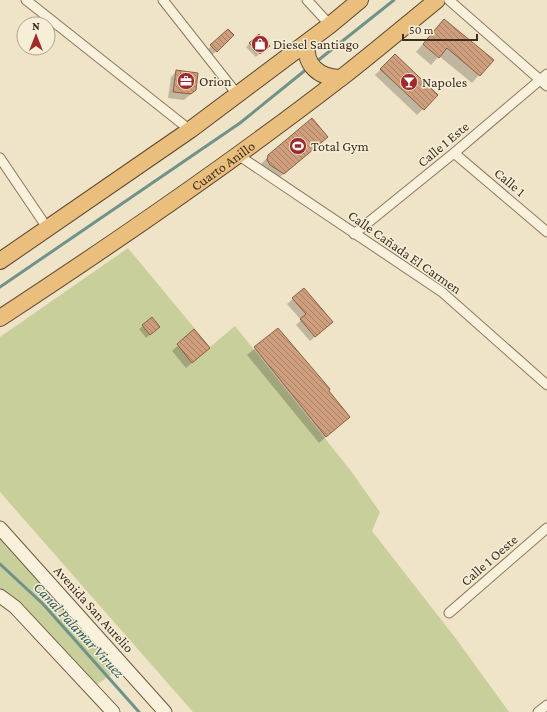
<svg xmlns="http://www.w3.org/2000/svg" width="547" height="712" font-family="'Crimson Pro',serif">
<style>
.grass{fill:#c9cf9b}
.shadow{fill:#0003}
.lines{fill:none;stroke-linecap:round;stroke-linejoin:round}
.stream{stroke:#6f938a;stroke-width:3}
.building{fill:url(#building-back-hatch);stroke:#8d5f41}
.minor-casing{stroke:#8d765c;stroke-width:11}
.secondary-casing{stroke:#6f573f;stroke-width:15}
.trunk-casing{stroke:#5b4430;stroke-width:18}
.minor{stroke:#faf1dc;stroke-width:9}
.secondary{stroke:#faf1dc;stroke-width:13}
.trunk{stroke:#eabe7c;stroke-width:16}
.labels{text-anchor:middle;stroke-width:3;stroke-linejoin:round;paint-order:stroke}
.poi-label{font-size:14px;fill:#3d2e20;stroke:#f7eed8;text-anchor:start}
.street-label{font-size:14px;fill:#3d2e20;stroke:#f7eed8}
.water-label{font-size:15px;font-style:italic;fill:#2f5d5a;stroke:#f7eed8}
</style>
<defs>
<pattern id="building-back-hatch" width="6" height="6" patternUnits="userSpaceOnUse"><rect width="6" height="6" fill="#cf9f7d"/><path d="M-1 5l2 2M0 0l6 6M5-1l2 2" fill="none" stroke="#a98266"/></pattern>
</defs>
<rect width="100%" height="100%" fill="#f0e4c8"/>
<path class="grass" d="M128 248 210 347 235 326 351 471 380 512 372 531 457 640 509 712H193L0 492V337Z
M0 538 118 670 96 685 19 603 0 588Z"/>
<path class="shadow" d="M444 20 479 75 472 83 439 56 431 65 416 52Z
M228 30 233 35 212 55 207 50Z
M250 43 264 49 256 57 246 47Z
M395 55 437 95 417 115 375 75Z
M177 71 195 90 184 100 168 98 171 77Z
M319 145 275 181 260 168 261 164 269 156Z
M304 289 327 327 310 341 296 325 301 320 287 304Z
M143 326 155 330 146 338 139 329Z
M278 329 327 391 342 423 319 443 247 355Z
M194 331 203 353 186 368 172 351Z"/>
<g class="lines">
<path class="stream" d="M316 62 394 0
M0 287 240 123 308 68
M0 564 43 604 139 712"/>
</g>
<path class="building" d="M444 19 494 60 480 76 447 48 439 58 423 44Z
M228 29 234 35 217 52 210 45Z
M259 34 270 46 260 54 249 43Z
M395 54 438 95 424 110 380 69Z
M176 70 198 73 196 90 191 94 173 92Z
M312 118 328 137 284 174 270 165 267 160 268 155Z
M304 288 333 322 315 337 300 319 306 314 292 298Z
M152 317 160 327 150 335 142 325Z
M278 328 330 389 329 391 350 417 326 437 254 347Z
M194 329 210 348 192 363 177 344Z"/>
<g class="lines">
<defs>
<path id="minor" d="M26 0 190 130
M163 0 237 94
M307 0 330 25
M449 0 547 86
M454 153 547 232
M238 155 442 292 547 385
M0 158 48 229
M354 234 454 153 547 74
M449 613 547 528
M538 712 547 705"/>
<path id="secondary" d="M0 528 165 712
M0 596 15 607 113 712"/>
<g id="trunk">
<path d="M307 43C304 65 319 78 341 78"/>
<path d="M0 261 190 130 330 25 360 0"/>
<path id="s1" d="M0 318C116 242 231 163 341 78 373 53 405 26 437 0"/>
</g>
</defs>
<use href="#minor" class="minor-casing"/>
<use href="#secondary" class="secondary-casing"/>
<use href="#trunk" class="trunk-casing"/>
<use href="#minor" class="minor"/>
<use href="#secondary" class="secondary"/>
<use href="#trunk" class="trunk"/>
</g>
<defs>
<symbol id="shop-disc" viewBox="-11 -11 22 22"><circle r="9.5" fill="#9e2a2b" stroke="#f7eed8"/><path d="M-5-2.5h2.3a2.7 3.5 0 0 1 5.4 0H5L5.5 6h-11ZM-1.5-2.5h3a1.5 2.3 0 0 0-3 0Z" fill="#fff"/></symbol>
<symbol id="office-disc" viewBox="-11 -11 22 22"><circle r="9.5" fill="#9e2a2b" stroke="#f7eed8"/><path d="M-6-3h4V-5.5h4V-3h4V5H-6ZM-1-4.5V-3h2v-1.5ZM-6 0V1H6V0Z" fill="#fff"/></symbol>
<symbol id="bar-disc" viewBox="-11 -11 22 22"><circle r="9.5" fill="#9e2a2b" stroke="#f7eed8"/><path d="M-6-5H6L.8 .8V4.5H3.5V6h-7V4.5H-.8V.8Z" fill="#fff"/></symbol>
<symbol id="stadium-disc" viewBox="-11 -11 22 22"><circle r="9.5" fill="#9e2a2b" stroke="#f7eed8"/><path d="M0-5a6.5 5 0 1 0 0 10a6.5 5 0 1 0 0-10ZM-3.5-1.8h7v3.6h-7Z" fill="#fff"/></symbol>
</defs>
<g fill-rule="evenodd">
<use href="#shop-disc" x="250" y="34" width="20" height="20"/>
<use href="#office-disc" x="176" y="71" width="20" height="20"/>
<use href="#bar-disc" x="399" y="72" width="20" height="20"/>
<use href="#stadium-disc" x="288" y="136" width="20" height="20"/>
</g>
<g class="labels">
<g class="poi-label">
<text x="273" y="49">Diesel Santiago</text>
<text x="199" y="86">Orion</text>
<text x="422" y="87">Napoles</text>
<text x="311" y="151">Total Gym</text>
</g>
<g class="street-label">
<text transform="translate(443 144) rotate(-40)" y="5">Calle 1 Este</text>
<text dy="5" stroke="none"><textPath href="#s1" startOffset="270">Cuarto Anillo</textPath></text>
<text transform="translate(510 182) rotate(40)" y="5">Calle 1</text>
<text transform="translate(405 252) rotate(35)" y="5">Calle Cañada El Carmen</text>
<text transform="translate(489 560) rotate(-41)" y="5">Calle 1 Oeste</text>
<text transform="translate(94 609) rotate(48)" y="5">Avenida San Aurelio</text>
</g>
<g class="water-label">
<text transform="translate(79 630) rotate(47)" y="5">Canal Palamar Viruez</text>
</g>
</g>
<g transform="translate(36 36)"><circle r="19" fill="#f7eed8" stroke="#ada18e"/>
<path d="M0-3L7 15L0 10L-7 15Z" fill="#9e2a2b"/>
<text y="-6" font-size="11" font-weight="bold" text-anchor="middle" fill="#3d2e20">N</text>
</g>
<path d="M403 34v6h74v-6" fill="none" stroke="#3d2e20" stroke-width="2"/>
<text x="409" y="34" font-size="12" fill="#3d2e20" stroke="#f7eed8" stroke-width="3" paint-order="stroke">50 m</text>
</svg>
